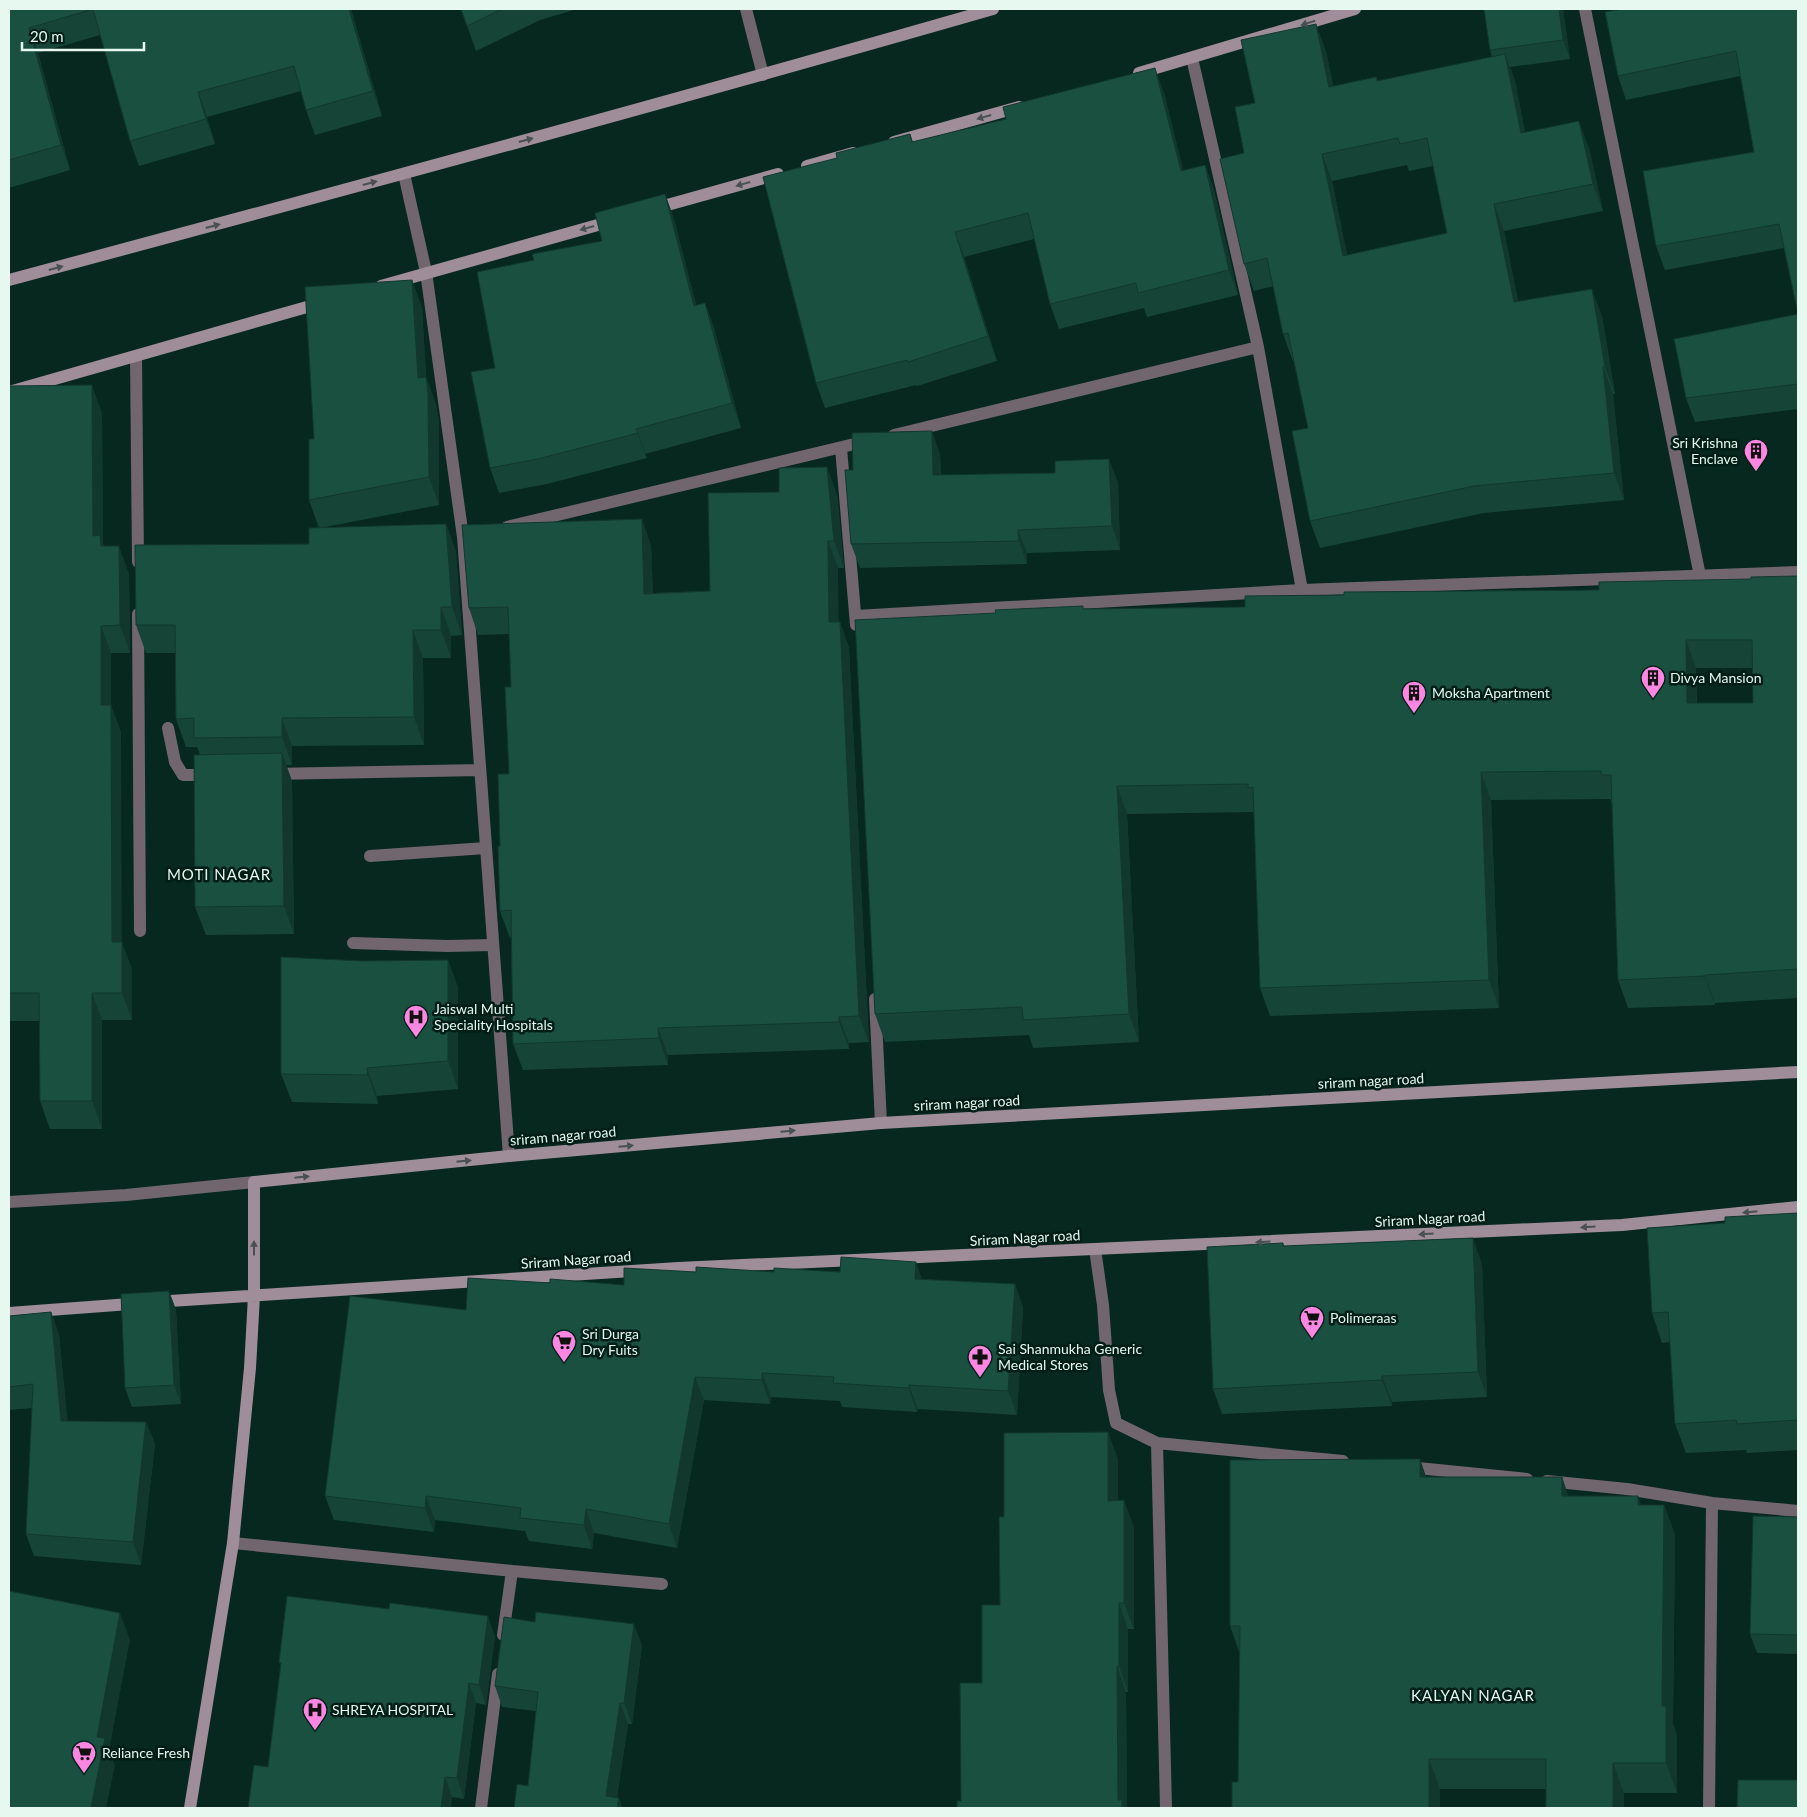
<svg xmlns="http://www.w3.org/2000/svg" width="1807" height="1817" font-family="Lato,sans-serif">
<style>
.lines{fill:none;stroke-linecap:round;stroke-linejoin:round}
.lane{stroke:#72666e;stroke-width:12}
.street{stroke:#72666e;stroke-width:12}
.secondary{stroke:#a08d9a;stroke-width:12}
.wall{fill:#164537;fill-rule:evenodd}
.shaded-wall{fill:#12382d}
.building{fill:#195040;stroke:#12382d;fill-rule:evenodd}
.oneway{fill:#485051}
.labels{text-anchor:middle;stroke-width:5;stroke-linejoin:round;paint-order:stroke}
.poi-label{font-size:14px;fill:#e6f8f0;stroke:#001e15;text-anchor:start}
.street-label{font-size:14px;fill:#e6f8f0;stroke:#001e15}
.neighbourhood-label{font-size:15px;letter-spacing:1px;fill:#e6f8f0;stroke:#001e15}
</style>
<rect width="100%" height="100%" fill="#06281e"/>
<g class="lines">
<path class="lane" d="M370 856 486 848
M353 943 447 946 493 945"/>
<path class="street" d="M746 9 763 75
M1585 9 1700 576
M1192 58 1258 347 1302 590
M404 174 426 272 463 537 509 1156
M136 357 138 562
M894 435 1258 347
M841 448 856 625
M507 527 867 441
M138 614 140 931
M856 616 1302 590 1798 572
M168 728 175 762 183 775H210
M272 774 480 770
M875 999 881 1123
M9 1202 126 1195 254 1182
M1095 1249 1103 1305 1109 1390 1116 1423 1157 1443
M1408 1467 1527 1479
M1547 1481 1627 1489 1712 1503 1798 1511
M233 1543 512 1571 662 1584
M503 1635 512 1571
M481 1808 498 1674
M1166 1808 1157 1443 1343 1461
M1709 1808 1712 1503"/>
<path class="secondary" d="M1139 73 1355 9
M894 142 1019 107
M807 166 853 153
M653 209 778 174
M9 280C338 192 666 103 993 9
M381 286 612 221
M9 392 321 303
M9 1313 170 1301 678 1268 1622 1225 1798 1207
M190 1808 233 1543 250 1368 254 1296V1182L509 1156 881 1123 1798 1072"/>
</g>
<path class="wall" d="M9 9H351L382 116 315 135 306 110 301 91 207 117 215 144 139 166 130 141 100 35 38 53 70 170 9 188Z
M461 9H577L540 20 476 51Z
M1484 9H1563L1570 59 1510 67 1515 81 1525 133 1589 148 1603 211 1504 231 1518 302 1602 316 1615 394H1613L1624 500 1484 513 1320 548 1310 521 1308 428 1294 361H1293L1283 334 1273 286 1254 291 1244 264V153L1255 103 1326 51 1333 86 1376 77 1378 81 1492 57 1490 50ZM1407 165 1409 171 1433 166 1447 233 1347 255 1332 181Z
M1798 9V409L1695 422 1686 398 1798 314 1784 248 1665 270 1656 246 1754 152 1740 76 1626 100 1618 76Z
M1164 93 1183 171 1205 165 1214 190 1238 295 1147 317 1144 308 1059 329 1050 304 1034 239 964 257 997 361 917 386 916 385 825 408 816 383 837 158 910 134 913 142Z
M665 194 674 219 696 305 705 303 714 328 741 428 645 454 647 458 547 484 499 493 490 468 495 368 534 260 602 241Z
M412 280 422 308 426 377 436 405 439 421V505L320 528 446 524 456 552 462 635 451 636V658H423L424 745 292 746V765H286L292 781 294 934 206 935 195 907 200 755 197 747H186L176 719 175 653H146L136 625 309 544 319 528 309 500 314 439Z
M9 386 102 413 103 543 104 546 129 574 130 653H111V706L121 732V942L132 969V1020H102V1129H50L40 1101V1021H9Z
M940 454 941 475 1118 482 1120 550 1027 553V564L860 568 851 544 853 470Z
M837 494 844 568H838V622H840L849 648 869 1042 849 1043V1049L668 1055V1065L523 1070 513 1044 511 937 510 938 500 911V846L509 774 511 687 509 634 478 635 469 608 651 545 653 593 710 591Z
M1798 576V998L1715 1003V1005L1628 1008 1618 980 1612 803 1610 799 1491 800 1499 1008 1270 1016 1260 988 1254 812 1127 814 1139 1042 1033 1048 1029 1035 885 1042 875 1014 996 613 1084 609 1245 607 1599 590ZM1696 668H1753V703H1697Z
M448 960 458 988V1089L377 1096 378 1104 292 1102 281 1074 362 961Z
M1798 1213V1450L1747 1453 1746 1450 1686 1453 1675 1424 1670 1342 1662 1343 1652 1313 1725 1223Z
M1283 1243 1284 1246 1482 1264 1487 1397 1392 1402V1406L1222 1414 1213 1389Z
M696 1272H774L1015 1284 1023 1308 1017 1415 918 1409 917 1412 842 1407 840 1401 771 1397 770 1404 704 1400 677 1548 594 1533 592 1549 529 1541 525 1531 435 1520 434 1532 334 1520 325 1496 466 1310 550 1283 624 1285Z
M169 1291 176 1310 181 1404 132 1407 125 1388Z
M51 1312 59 1335 67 1421 146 1422 155 1444 141 1565 34 1556 26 1534 32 1408 9 1410V1316Z
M1118 1459V1501L1134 1527V1629H1128V1692H1126L1127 1808H957L961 1801 982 1683 1000 1605 1004 1517Z
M1420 1459 1426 1477H1562L1568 1496 1642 1505H1664L1675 1535 1673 1724 1677 1735V1793H1624V1808L1546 1789H1440L1240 1654 1230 1626Z
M1798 1517V1654L1757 1653 1750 1634Z
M495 1636 486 1705 476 1703 464 1799 268 1767 281 1667 279 1662Z
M642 1645 632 1724H628L617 1797 619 1798 622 1808H514L528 1786 536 1711 502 1707 495 1686Z"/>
<path class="shaded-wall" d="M349 9H351L382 116 373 91Z
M1559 9H1563L1570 59 1563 40Z
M1316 24 1326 51 1339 114 1329 87Z
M29 28 38 53 70 170 61 145Z
M1505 54 1515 81 1531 160 1521 133Z
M1155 68 1164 93 1190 196 1181 171Z
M198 92 207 117 215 144 206 119Z
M1579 121 1589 148 1603 211 1593 184Z
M1322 154 1332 181 1353 283 1343 256Z
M1205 165 1214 190 1238 295 1229 270Z
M665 194 674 219 703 331 694 306Z
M1494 204 1504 231 1524 329 1514 302Z
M955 232 964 257 997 361 988 336Z
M412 280 422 308 428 406 418 378Z
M1592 289 1602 316 1615 394 1605 367Z
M705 303 714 328 741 428 732 403Z
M1603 367 1613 394 1624 500 1614 473Z
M426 377 436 405 439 421V505L429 477Z
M92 385 102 413 103 543 111 563 93 536Z
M636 429 645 454 647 458 638 433Z
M932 431 940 454 942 499 933 475Z
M1109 459 1118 482 1120 550 1112 526Z
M827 467 837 494 844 568 834 541Z
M642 519 651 545 654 621 644 594Z
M446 524 456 552 462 635 452 607Z
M1018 530 1027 553V564L1019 541Z
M828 541 838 568 839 649 829 622Z
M119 546 129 574 130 653 120 625Z
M441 607 451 636V658L441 630Z
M840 622 849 648 869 1042 859 1016Z
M101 626 111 653V706L121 732 122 966V942L132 969V1020L122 993 112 942 101 705Z
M413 630 423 658 424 745 414 717Z
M1686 640 1696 668 1697 731 1687 703Z
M282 718 292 746V765L282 737Z
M282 753 292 781 294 934 284 906Z
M1481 772 1491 800 1499 1008 1489 980Z
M1117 786 1127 814 1139 1042 1129 1014Z
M448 960 458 988V1089L448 1061Z
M1705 975 1715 1003V1005L1705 976Z
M92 993 102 1020V1129L92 1101Z
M839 1017 849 1043V1049L839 1022Z
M658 1028 668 1055V1065L659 1038Z
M367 1068 377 1096 378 1104 368 1075Z
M1473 1238 1482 1264 1487 1397 1478 1372Z
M916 1262 924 1285 915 1279Z
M1015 1284 1023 1308 1017 1415 1008 1391Z
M169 1291 176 1310 181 1404 174 1385Z
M51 1312 59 1335 70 1443 61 1421Z
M762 1373 771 1397 770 1404 762 1380Z
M1382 1376 1392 1402V1406L1382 1380Z
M695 1377 704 1400 677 1548 669 1524Z
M909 1385 918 1409 917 1412 909 1388Z
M146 1422 155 1444 141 1565 133 1542Z
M1108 1432 1118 1459V1528L1108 1501Z
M1420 1459 1430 1489 1420 1477Z
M1562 1477 1572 1507 1562 1496Z
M426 1496 435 1520 434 1532 425 1508Z
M1638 1496 1649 1525 1638 1505Z
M1124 1500 1134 1527V1629L1124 1603Z
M1664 1505 1675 1535 1673 1724 1677 1735V1793L1666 1763 1662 1706Z
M586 1509 594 1533 592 1549 584 1525Z
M1119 1603 1128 1629V1692L1119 1666Z
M120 1613 130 1640 109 1750 115 1765 106 1808H91L97 1737Z
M488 1616 495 1636 486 1705 479 1685Z
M634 1624 642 1645 632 1724 624 1703Z
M1117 1666 1126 1692 1127 1808H1121L1118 1800Z
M469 1683 476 1703 464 1799 457 1778Z
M620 1703 628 1724 615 1808 606 1796Z
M1429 1759 1440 1789V1808H1429Z
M1613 1763 1624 1793V1808H1613Z
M445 1777 452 1797 451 1808H441Z
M619 1798 622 1808H617Z"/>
<path class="building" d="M9 9H349L373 91 306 110 294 66 198 92 206 119 130 141 93 9 29 28 61 145 9 160Z
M461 9H502L467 26Z
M1484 9H1559L1563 40 1490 50Z
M1623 9H1798V384L1686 398 1674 339 1798 314 1779 224 1656 246 1643 171 1754 152 1736 51 1618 76 1605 12Z
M1316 24 1329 87 1376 77 1377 81 1505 54 1521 133 1579 121 1593 184 1494 204 1514 302 1592 289 1605 367H1603L1614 473 1474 486 1310 521 1292 431 1308 428 1288 333 1283 334 1267 258 1244 264 1220 159 1244 153 1235 107 1255 103 1241 40ZM1398 138 1400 144 1427 138 1447 233 1343 256 1322 154Z
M1155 68 1181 171 1205 165 1229 270 1138 293 1136 283 1050 304 1028 213 955 232 988 336 908 362 907 360 816 383 763 177 837 158 836 153 910 134 912 142 1006 119 1003 107Z
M665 194 694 306 705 303 732 403 636 429 638 433 538 459 490 468 471 372 495 368 477 272 534 260 532 254 602 241 595 213Z
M412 280 418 378 426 377 428 393 429 477 309 500V439H314L305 287Z
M92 385 93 536 100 535 101 546H119L120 625 101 626V705H111L112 942H122V993H92V1101H40L39 993H9V386Z
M932 431 933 475 1055 473V461L1109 459 1112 526 1018 530 1019 541 851 544 845 470H853L852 433Z
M827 467 834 541H828L829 622H840L859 1016 839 1017V1022L658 1028 659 1038 513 1044 511 910 500 911 498 846H500L498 774H509L505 687H511L508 607 469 608 462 525 642 519 644 594 710 591 708 493 779 492V468Z
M446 524 452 607H441V630H413L414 717 282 718V737L194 738V718L176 719 175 625H136L135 545 309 544V528Z
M1798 576V969L1705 975V976L1618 980 1611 775H1601V771L1481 772 1489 980 1260 988 1253 787 1248 788V784L1117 786 1129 1014 1023 1020 1022 1007 875 1014 855 620 996 613 995 610 1083 606V609L1245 607V596L1344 595V592L1599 590V582L1751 579V577ZM1686 640H1752L1753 703H1687Z
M282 753 284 906 195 907 194 755Z
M281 957 362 961 448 960V1061L367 1068 368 1075 281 1074Z
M1798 1213V1420L1737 1424 1736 1420 1675 1424 1668 1312 1652 1313 1647 1228 1725 1223V1217Z
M1473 1238 1478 1372 1382 1376V1380L1213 1389 1207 1247 1283 1243V1246Z
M841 1257 916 1262 915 1279 1015 1284 1008 1391 909 1385V1388L833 1383 834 1377 762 1373V1380L695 1377 669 1524 586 1509 584 1525 520 1518 521 1508 426 1496 425 1508 325 1496 350 1296 466 1310 468 1278 550 1283V1279L624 1285V1268L696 1272V1267L774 1272V1268L840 1272Z
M169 1291 174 1385 125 1388 121 1294Z
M51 1312 61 1421 146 1422 133 1542 26 1534 33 1384 9 1387V1316Z
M1108 1432V1501L1124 1500V1603H1119V1666H1117L1118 1800H1122V1808H957V1801H961L960 1683H982V1605H1000L999 1517H1004V1433Z
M1420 1459V1477H1562V1496H1638V1505H1664L1662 1706H1666V1763H1613V1808H1546V1759H1429V1808H1232V1782H1238L1240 1626H1230V1460Z
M1753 1516 1798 1517V1635L1750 1634Z
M9 1591 120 1613 97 1737 105 1738 91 1808H9Z
M287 1596 389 1609 390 1603 488 1616 479 1685 469 1683 457 1778 445 1777 441 1808H248L254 1765 268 1767 281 1663 279 1662Z
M536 1612 634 1624 624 1703H620L606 1796 619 1798 617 1808H514L517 1784 528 1786 538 1692 495 1686 504 1617 535 1622Z
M1738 1780H1798V1808H1737Z"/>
<defs><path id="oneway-solid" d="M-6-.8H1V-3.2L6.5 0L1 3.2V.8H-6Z" transform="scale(1.25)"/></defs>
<g class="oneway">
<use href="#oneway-solid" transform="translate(1308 23) rotate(163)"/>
<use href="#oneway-solid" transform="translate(984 117) rotate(164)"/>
<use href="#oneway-solid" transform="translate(526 140) rotate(-15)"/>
<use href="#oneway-solid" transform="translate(370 183) rotate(-15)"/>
<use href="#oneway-solid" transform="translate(743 184) rotate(164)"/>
<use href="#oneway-solid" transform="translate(213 226) rotate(-15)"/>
<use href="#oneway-solid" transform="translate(587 228) rotate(164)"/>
<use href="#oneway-solid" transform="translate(56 268) rotate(-15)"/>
<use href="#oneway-solid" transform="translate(788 1131) rotate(-5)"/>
<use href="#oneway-solid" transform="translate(626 1146) rotate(-5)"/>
<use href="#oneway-solid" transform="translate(464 1161) rotate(-6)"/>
<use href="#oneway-solid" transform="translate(302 1177) rotate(-6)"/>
<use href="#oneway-solid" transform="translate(1750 1212) rotate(174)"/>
<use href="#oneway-solid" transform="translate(1588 1227) rotate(177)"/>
<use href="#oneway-solid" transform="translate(1426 1234) rotate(177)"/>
<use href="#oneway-solid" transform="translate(1263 1242) rotate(177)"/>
<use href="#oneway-solid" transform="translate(254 1248) rotate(-90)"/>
</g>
<defs>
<symbol id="building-pin" viewBox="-11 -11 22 30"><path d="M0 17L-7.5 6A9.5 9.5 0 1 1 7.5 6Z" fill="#fd86e2" stroke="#001e15"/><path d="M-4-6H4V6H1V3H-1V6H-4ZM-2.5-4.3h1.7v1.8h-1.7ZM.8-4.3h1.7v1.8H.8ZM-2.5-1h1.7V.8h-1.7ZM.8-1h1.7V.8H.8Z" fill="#111"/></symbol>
<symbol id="hospital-pin" viewBox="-11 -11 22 30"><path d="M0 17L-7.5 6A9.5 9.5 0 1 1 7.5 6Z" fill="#fd86e2" stroke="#001e15"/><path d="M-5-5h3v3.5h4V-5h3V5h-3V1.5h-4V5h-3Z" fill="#111"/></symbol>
<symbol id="supermarket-pin" viewBox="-11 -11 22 30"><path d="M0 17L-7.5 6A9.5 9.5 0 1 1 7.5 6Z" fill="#fd86e2" stroke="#001e15"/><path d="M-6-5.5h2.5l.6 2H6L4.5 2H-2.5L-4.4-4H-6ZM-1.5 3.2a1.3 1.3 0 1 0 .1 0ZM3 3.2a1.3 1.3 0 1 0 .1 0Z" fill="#111"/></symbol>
<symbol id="pharmacy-pin" viewBox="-11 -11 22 30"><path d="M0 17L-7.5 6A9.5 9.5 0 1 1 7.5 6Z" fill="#fd86e2" stroke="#001e15"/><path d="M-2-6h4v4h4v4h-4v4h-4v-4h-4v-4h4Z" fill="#111"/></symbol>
</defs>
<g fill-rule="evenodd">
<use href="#building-pin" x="1742" y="437" width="28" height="38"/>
<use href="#building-pin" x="1639" y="664" width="28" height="38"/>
<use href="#building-pin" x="1400" y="679" width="28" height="38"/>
<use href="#hospital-pin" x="402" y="1003" width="28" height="38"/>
<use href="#supermarket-pin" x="1298" y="1304" width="28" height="38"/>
<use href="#supermarket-pin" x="550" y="1328" width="28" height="38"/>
<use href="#pharmacy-pin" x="966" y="1343" width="28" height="38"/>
<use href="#hospital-pin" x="301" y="1696" width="28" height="38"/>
<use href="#supermarket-pin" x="70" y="1739" width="28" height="38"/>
</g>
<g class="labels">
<g class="poi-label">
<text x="1738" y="448" text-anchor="end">Sri Krishna<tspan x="1738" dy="16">Enclave</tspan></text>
<text x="1670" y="683">Divya Mansion</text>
<text x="1432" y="698">Moksha Apartment</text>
<text x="434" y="1014">Jaiswal Multi<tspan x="434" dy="16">Speciality Hospitals</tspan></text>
<text x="1330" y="1323">Polimeraas</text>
<text x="582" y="1339">Sri Durga<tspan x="582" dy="16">Dry Fuits</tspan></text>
<text x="998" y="1354">Sai Shanmukha Generic<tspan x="998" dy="16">Medical Stores</tspan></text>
<text x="332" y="1715">SHREYA HOSPITAL</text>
<text x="102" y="1758">Reliance Fresh</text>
</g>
<g class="street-label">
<text transform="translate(1371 1081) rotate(-3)" y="5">sriram nagar road</text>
<text transform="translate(967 1103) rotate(-3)" y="5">sriram nagar road</text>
<text transform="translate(563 1136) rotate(-5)" y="5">sriram nagar road</text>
<text transform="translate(1430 1219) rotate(-3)" y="5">Sriram Nagar road</text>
<text transform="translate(1025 1238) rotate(-3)" y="5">Sriram Nagar road</text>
<text transform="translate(576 1260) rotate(-4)" y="5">Sriram Nagar road</text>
</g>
<g class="neighbourhood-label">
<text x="219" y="880">MOTI NAGAR</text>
<text x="1473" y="1701">KALYAN NAGAR</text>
</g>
</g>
<rect width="1807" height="1817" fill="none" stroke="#e6f8f0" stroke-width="20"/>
<path d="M22 42v8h122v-8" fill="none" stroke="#e6f8f0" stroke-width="2.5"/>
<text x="30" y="42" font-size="15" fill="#e6f8f0" stroke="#001e15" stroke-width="4" paint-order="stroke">20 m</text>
</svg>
